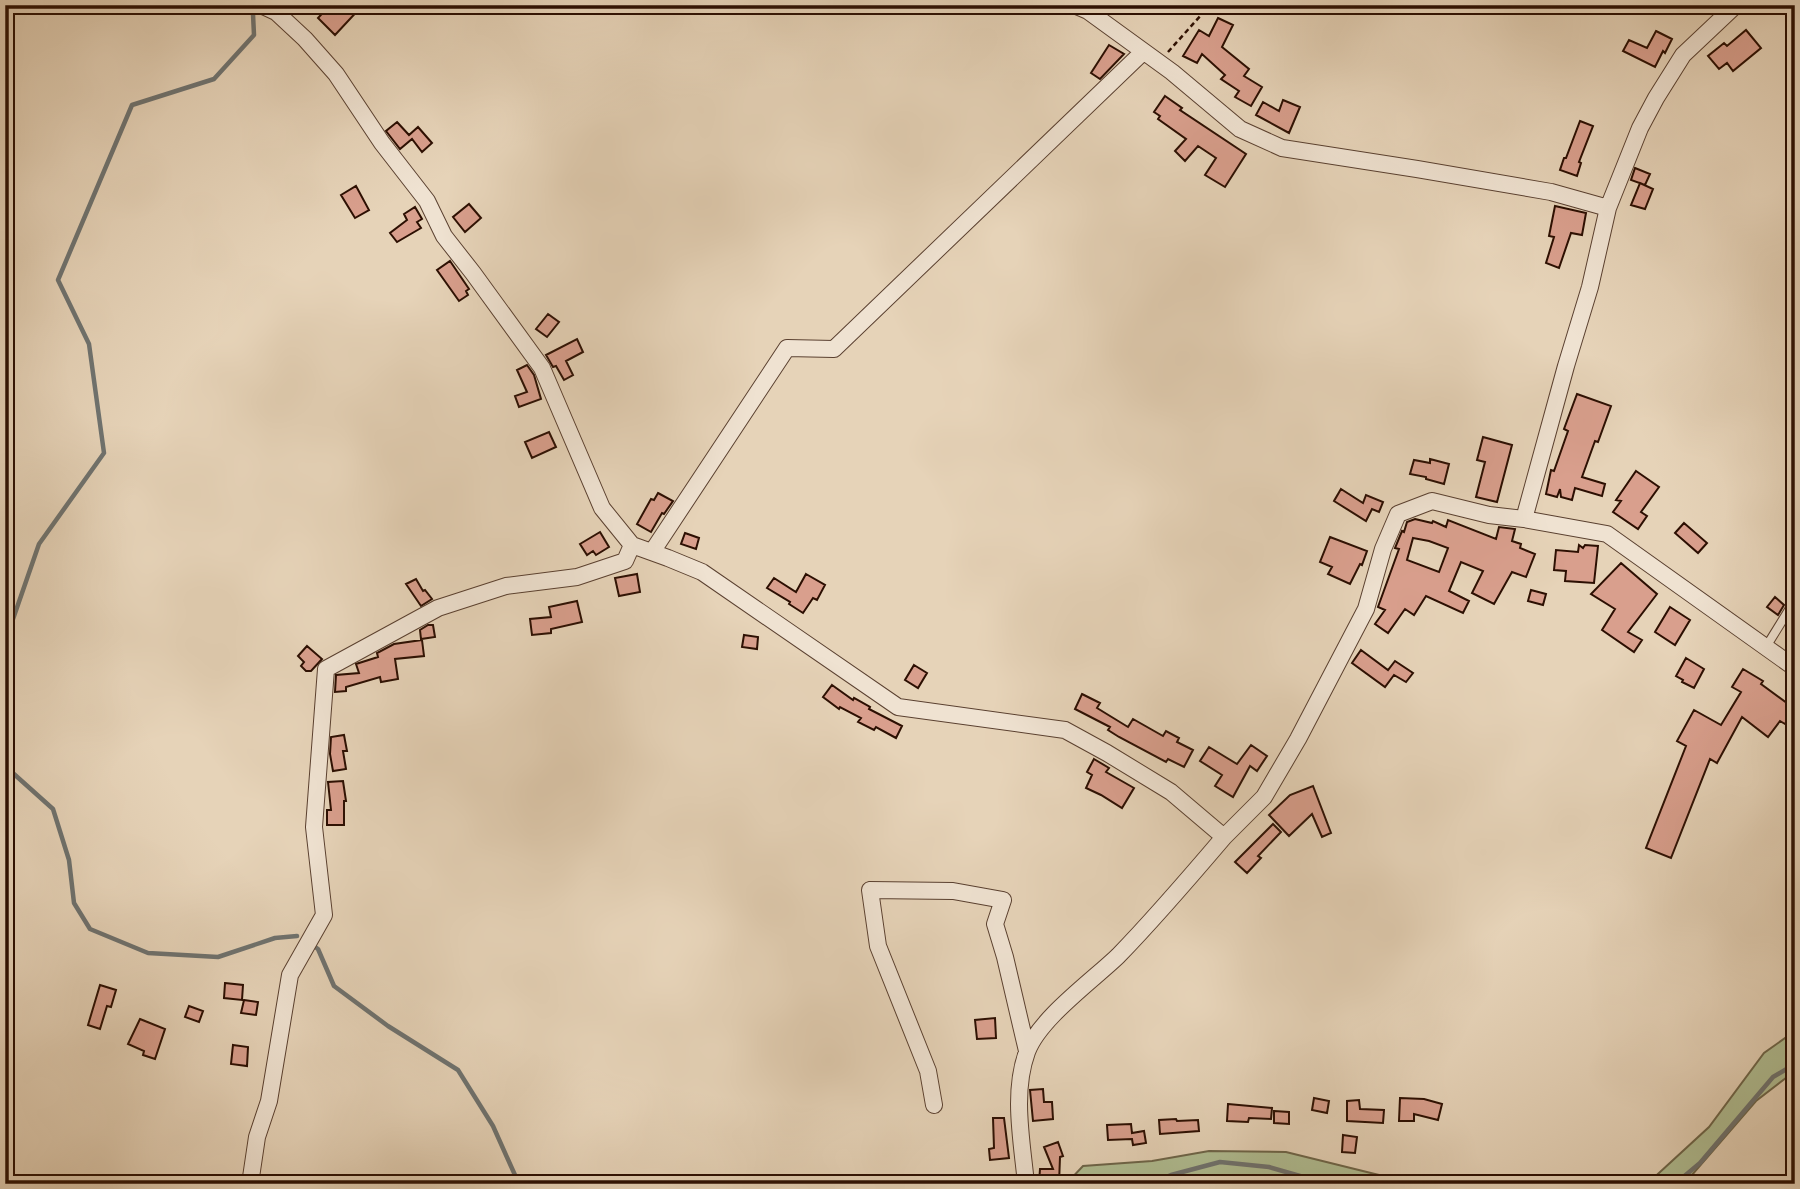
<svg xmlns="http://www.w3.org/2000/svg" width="1800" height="1189" font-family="'Gentium Book Plus',serif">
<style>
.green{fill:#b0be93;stroke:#6e664a;stroke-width:2}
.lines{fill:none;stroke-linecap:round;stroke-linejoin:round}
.stream{stroke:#6f7370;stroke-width:4.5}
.building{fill:#d99f8d;stroke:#2c0f02;stroke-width:2;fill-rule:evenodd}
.service-casing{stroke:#5a4030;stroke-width:10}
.minor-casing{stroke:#5a4030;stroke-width:18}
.path{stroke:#2c0f02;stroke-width:2.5;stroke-dasharray:5 3.5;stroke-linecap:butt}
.service{stroke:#efe2d1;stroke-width:8}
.minor{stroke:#efe2d1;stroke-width:16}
</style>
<rect width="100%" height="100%" fill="#e6d3b8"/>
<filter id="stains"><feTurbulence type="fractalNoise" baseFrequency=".00286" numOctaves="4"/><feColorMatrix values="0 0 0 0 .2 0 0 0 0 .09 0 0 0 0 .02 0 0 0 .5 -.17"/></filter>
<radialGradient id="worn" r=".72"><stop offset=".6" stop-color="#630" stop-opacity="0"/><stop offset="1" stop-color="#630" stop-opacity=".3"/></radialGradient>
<path class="green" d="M1795 1031V1071L1756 1101 1691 1176 1697 1184H1647L1709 1127 1764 1053Z
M1209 1151 1286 1152 1379 1175 1403 1184H1253L1230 1178 1205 1184H1066L1083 1166 1152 1161Z"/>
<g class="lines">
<path class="stream" d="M5 624 13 619 39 544 104 453 89 344 58 280 132 105 214 79 254 35 253 14
M5 766 53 809 69 860 74 903 90 929 148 953 218 957 275 938 297 936
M311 944 318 949 334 986 388 1026 458 1070 493 1126 519 1184
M1149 1184 1171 1175 1220 1162 1269 1167 1328 1184
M1675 1184 1700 1163 1773 1077 1795 1064"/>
</g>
<path class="building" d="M330 5H363L335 35 318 18Z
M1218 18 1233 25 1222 47 1249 69 1244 76 1262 87 1251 106 1235 97 1239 91 1221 79 1225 75 1202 54 1197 63 1183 56 1199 30 1209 36Z
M1746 30 1761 48 1733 71 1727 63 1719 69 1708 56 1724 43 1727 46Z
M1656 31 1672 39 1665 53 1663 51 1655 67 1623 51 1629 40 1647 48Z
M1109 45 1124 54 1100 79 1091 73Z
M1165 96 1182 108 1180 110 1246 154 1225 187 1205 175 1216 158 1198 146 1185 161 1175 151 1186 139 1158 119 1160 116 1154 112Z
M1283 100 1300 107 1289 133 1256 115 1263 102 1279 111Z
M1580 121 1593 126 1579 162 1581 163 1577 176 1560 170 1564 158H1566Z
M397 122 409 135 418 127 432 143 422 152 412 139 400 149 386 131Z
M1635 168 1650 174 1645 185 1631 180Z
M1640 183 1653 189 1645 209 1631 205Z
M356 186 369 210 355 218 341 195Z
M469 204 481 218 465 232 453 217Z
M1555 206 1586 213 1582 235 1571 233 1559 268 1546 263 1554 237 1549 236Z
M415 207 422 219 417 222 421 228 397 242 390 233 407 220 404 214Z
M450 261 469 289 466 291 468 295 459 301 437 270Z
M548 314 559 322 547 337 536 329Z
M577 339 583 352 566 361 573 375 564 380 556 366 553 367 546 355Z
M527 365 534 375 541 399 519 407 515 396 527 392 517 370Z
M1577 394 1611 406 1598 442 1595 441 1582 477 1605 484 1602 496 1575 488 1572 500 1561 497 1560 489 1557 497 1546 494 1551 470 1554 471 1568 431 1564 429Z
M549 432 556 447 532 458 525 442Z
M1483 437 1512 445 1497 502 1476 497 1485 462 1477 460Z
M1430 459 1449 464 1444 484 1426 479V477L1410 474 1414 460 1430 463Z
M1636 471 1659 487 1641 512 1647 516 1638 529 1613 512 1621 501 1616 500Z
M1341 489 1363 503 1366 495 1383 502 1379 512 1372 509 1366 521 1334 501Z
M658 493 673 501 664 514 662 513 651 532 637 524 651 499 654 500Z
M1415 519 1432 523 1433 521 1446 527 1448 520 1496 539 1499 527 1515 529 1512 541 1521 544 1520 548 1535 554 1526 577 1512 572 1494 604 1472 593 1483 571 1461 562 1449 591 1469 601 1463 613 1426 596 1414 615 1405 609 1388 633 1375 624 1385 610 1378 607 1399 549 1395 548 1402 531 1404 532 1407 522ZM1413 538 1429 541 1448 548 1439 572 1407 560Z
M1684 523 1707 543 1698 553 1675 533Z
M600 532 609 547 596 555 593 551 587 555 580 544Z
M685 533 699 538 696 549 681 544Z
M1330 537 1367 551 1362 565 1360 564 1350 584 1328 574 1332 567 1320 562Z
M1579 545 1583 548 1585 545 1598 546 1594 583 1565 581 1566 571 1554 570 1556 550 1578 552Z
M1621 563 1657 594 1628 632 1642 640 1634 652 1602 630 1615 609 1591 594Z
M637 574 640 592 619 596 615 578Z
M806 574 825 585 817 600 813 598 803 613 789 604 790 602 767 588 774 578 796 592Z
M416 579 423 591 425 590 432 599 421 606 406 584Z
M1531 590 1546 594 1543 605 1528 601Z
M1775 597 1784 605 1778 615 1767 607Z
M577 601 582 622 551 629V633L532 635 530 619 551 617 549 607Z
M1670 607 1690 620 1675 645 1655 632Z
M428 625H433L435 637 421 639 420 630Z
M744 635 758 637 757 649 742 647Z
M422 640 424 656 395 659 398 679 381 682 380 677 346 687V691L335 692 336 675 359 673 356 664 378 657 377 653 394 644Z
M307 646 322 659 311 671H306L301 666 304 662 298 656Z
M1361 650 1388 670 1395 661 1413 673 1406 682 1394 675 1385 687 1352 663Z
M1686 658 1704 669 1694 688 1682 682 1683 680 1676 676Z
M914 665 927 673 918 688 905 680Z
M1743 669 1763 681 1761 684 1795 709 1785 724 1780 721 1768 737 1742 717 1717 763 1710 759 1671 858 1646 848 1686 746 1677 741 1694 710 1721 725 1741 692 1732 687Z
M832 685 853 700 854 698 870 707 869 709 902 726 896 738 876 727 874 730 858 722 861 718 840 707 839 709 823 697Z
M1082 694 1100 703 1097 708 1128 727 1133 719 1163 736 1166 731 1179 738 1177 742 1193 750 1184 767 1168 759 1166 762 1119 737 1108 730 1110 727 1075 709Z
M344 735 347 751H343L346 769 333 771 330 754 331 737Z
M1251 745 1267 756 1257 771 1250 766 1233 797 1215 786 1222 775 1200 761 1209 747 1237 764Z
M1094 759 1109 768 1106 772 1134 788 1122 808 1101 795 1086 788 1092 775 1087 772Z
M343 781 346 801H344V825H327V810H331L328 782Z
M1313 786 1331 833 1322 837 1312 814 1289 836 1269 815 1290 795Z
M1273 824 1281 832 1258 856 1261 858 1247 873 1235 862Z
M225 983 243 985 242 1000 224 998Z
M100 985 116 990 111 1007 107 1006 100 1029 88 1025Z
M244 1000 258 1002 256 1015 241 1013Z
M189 1006 203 1011 199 1022 185 1017Z
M995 1018 996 1038 977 1039 975 1020Z
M140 1019 165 1029 155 1059 143 1055 144 1051 128 1044Z
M233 1045 248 1047 247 1066 231 1064Z
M1043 1089 1044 1102H1052L1053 1119 1033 1121 1030 1090Z
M1314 1098 1329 1101 1327 1113 1312 1110Z
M1400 1098 1424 1099 1442 1104 1438 1120 1414 1114V1121H1399Z
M1359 1100 1360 1109 1384 1110 1383 1123 1347 1121V1101Z
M1228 1104 1272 1108 1271 1119 1249 1118 1248 1122 1227 1121Z
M1274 1111 1289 1112V1124L1274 1123Z
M993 1118H1004L1009 1158 990 1160 989 1149 994 1148Z
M1176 1119 1177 1121 1198 1120 1199 1131 1160 1134 1159 1120Z
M1131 1124 1132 1133 1144 1131 1146 1143 1133 1145 1132 1139 1108 1140 1107 1125Z
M1343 1135 1357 1137 1355 1153 1342 1152Z
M1058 1142 1063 1156 1060 1157 1059 1184 1039 1183 1040 1169H1053L1044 1147Z"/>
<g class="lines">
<defs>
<path id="service" d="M1088 11 1111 5
M1766 647 1795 600"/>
<path id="minor" d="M261 5 276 12 305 39 336 74 382 143 427 201 444 236 473 273 542 368 602 508 632 545 668 558 702 572 898 707 1065 730 1107 753 1171 792 1224 837 1264 797 1298 739 1366 609 1383 549 1398 514 1432 501 1489 515 1524 519 1607 534 1795 668
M1074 5 1088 11 1172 72 1240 129 1282 148 1417 169 1551 192 1608 208 1640 128 1656 98 1683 55 1736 5
M1524 519 1566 366 1590 287 1608 208
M652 552 787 348 834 349 1143 52
M934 1105 928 1071 878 946 870 890 953 891 1003 900 995 924 1005 957 1027 1051
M250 1184 257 1137 269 1101 290 975 324 915 314 827 326 669 438 608 506 586 577 577 625 561 632 545
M1026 1184C1022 1141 1012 1093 1027 1052 1039 1019 1092 981 1118 956 1155 918 1190 877 1224 837"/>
</defs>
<use href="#service" class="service-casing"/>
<use href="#minor" class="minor-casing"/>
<path class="path" d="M1168 52 1210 5"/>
<use href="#service" class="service"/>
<use href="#minor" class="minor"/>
</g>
<rect width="1800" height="1189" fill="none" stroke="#e6d3b8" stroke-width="28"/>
<rect x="7" y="7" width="1786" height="1175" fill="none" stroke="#2c0f02" stroke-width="3.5"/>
<rect x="14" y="14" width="1772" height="1161" fill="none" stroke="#2c0f02" stroke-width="2"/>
<rect width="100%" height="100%" filter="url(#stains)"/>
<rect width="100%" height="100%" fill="url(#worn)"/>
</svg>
